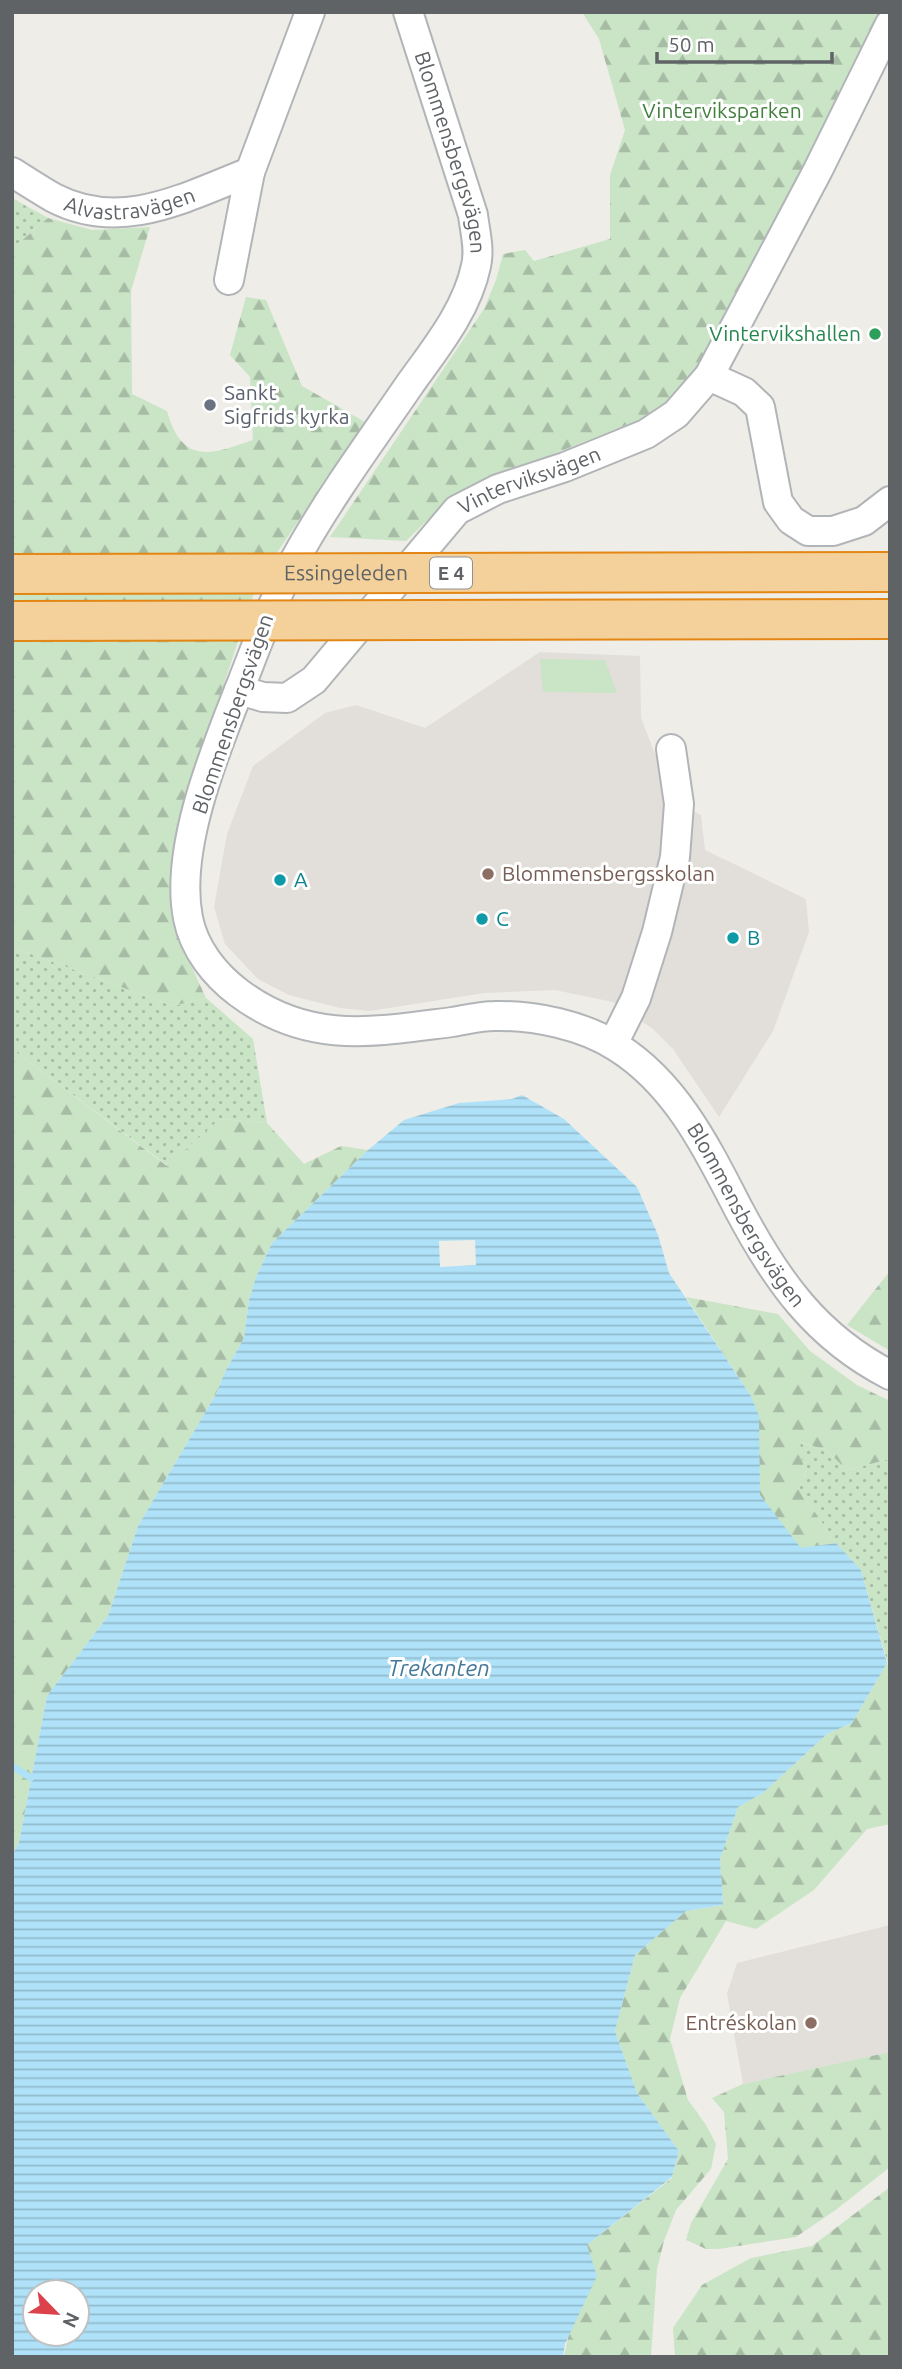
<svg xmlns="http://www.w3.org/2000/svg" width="902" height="2369" font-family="Ubuntu,sans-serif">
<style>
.education{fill:#e2ded9}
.green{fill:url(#green-dots)}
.forest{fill:url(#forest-firs)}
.pitch{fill:#cae4c6}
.water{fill:url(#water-rules);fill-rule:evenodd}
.pier{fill:#efede7}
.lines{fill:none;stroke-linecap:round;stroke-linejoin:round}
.stream{stroke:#afe2f8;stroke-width:7}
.minor-casing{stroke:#b2b5b8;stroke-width:32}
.minor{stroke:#fff;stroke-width:28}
.motorway-bridge-casing{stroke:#e38614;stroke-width:42;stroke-linecap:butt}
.motorway-bridge{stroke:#f4d19a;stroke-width:38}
.leisure-dot{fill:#2e9e5b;stroke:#fff;stroke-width:2.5}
.worship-dot{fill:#6b7280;stroke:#fff;stroke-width:2.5}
.education-dot{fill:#8d6e63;stroke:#fff;stroke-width:2.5}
.culture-dot{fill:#0f9aa8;stroke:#fff;stroke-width:2.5}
.labels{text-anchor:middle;stroke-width:6;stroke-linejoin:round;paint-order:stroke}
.shield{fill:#fff;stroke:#8f9294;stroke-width:2}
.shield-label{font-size:19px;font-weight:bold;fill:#5f6366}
.park-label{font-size:21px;fill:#42803c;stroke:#fff}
.street-label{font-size:21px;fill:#5f6366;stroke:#fff}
.leisure-label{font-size:21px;fill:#27864d;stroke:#fff;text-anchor:end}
.worship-label{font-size:21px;fill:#5b616d;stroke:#fff;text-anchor:start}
.education-label{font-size:21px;fill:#785e54;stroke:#fff;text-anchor:start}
.culture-label{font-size:21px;fill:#0d838f;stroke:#fff;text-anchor:start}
.water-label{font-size:23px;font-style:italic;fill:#457998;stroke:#fff}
</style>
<defs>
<pattern id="green-dots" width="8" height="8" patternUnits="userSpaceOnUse" patternTransform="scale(1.75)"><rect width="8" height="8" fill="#cae4c6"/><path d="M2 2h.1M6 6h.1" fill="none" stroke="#a7bca5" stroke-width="1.8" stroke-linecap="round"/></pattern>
<pattern id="forest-firs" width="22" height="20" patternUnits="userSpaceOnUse" patternTransform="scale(1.75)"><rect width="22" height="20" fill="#cae4c6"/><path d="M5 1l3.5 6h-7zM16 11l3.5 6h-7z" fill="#a7bca5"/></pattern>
<pattern id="water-rules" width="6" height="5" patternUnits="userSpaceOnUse" patternTransform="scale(1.75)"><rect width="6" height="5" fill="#afe2f8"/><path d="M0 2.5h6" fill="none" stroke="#92bbcd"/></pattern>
</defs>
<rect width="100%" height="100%" fill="#efede7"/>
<path class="education" d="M540 652 640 656 641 718 674 803 701 815 705 850 806 899 809 932 773 1031 719 1117 673 1049 653 1029 613 1002 555 990 484 993 370 1011 340 1008 289 995 258 979 225 944 214 907 227 834 253 766 325 713 356 705 425 728Z
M890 1925V2052L743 2084 727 1994 737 1963Z"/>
<path class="green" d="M12 198 48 218 12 249Z
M12 947 173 1006 206 998 253 1039 267 1123 220 1119 168 1166 12 1049Z
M799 1442 826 1450 847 1470 890 1459V1671L861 1570 836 1543 797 1486 805 1477Z"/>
<path class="forest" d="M582 12H883L700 367 654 414 485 481 442 506 406 541 330 537 484 309 496 280 503 254 525 250 534 261 610 239V175L625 130 599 39Z
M48 218 92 230 150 227 131 291 132 394 167 411C182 465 211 455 253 440L250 377 230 355 246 297 266 300 302 386 365 422 258 581 199 759 178 913 186 955 206 998 173 1006 12 947V249Z
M12 1049 167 1166 220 1119 267 1123 304 1164 341 1146 368 1150 272 1243 256 1277 249 1300 244 1338 225 1372 216 1394 138 1526 108 1616 47 1696 19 1843 12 1855Z
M890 1271V1351L847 1325Z
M686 1297 778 1314 810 1351 857 1385 890 1401V1459L847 1470 826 1450 800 1442 805 1478 797 1486 836 1543 801 1549 759 1495 758 1416 751 1396Z
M887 1663 890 1671V1824L867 1829 814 1890 756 1929 726 1921 680 1998 670 2039 688 2100 706 2125 716 2144 711 2169 676 2210 664 2241 657 2269 651 2357H564L587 2245 672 2178 679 2151 637 2093 615 2031 635 1955 686 1911 723 1905 720 1859 738 1807 763 1793 827 1734 852 1723Z
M890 2052V2167L837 2209 796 2237 719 2249H706L686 2240 691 2223 728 2159 724 2112 712 2098 743 2084Z
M890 2187V2357H675L673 2328 702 2285 751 2258 812 2246Z"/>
<path class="pitch" d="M540 659 605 660 617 693 543 692Z"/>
<path class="water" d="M522 1095 564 1119 637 1187 658 1235 669 1273 751 1396 759 1416 760 1495 801 1548 836 1543 861 1570 887 1663 852 1723 827 1734 763 1793 738 1807 720 1859 723 1905 686 1911 635 1955 615 2031 637 2093 679 2151 672 2177 587 2245 597 2276 565 2344 563 2357H12V1855L19 1843 47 1696 108 1616 138 1526 216 1394 225 1372 244 1338 249 1300 256 1277 272 1243 368 1150 404 1120 459 1103 512 1099ZM35 2292H77V2334H35Z"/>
<path class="pier" d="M475 1240 476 1265 440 1267 439 1241Z"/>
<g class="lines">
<path class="stream" d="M12 1766 31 1778"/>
<defs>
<g id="minor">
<path id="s1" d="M408 12 473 215C475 232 480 249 476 266 467 310 435 349 410 384 373 438 334 491 302 547 277 590 261 634 243 680 217 746 174 847 188 918 194 949 215 975 239 993 309 1045 373 1032 452 1022 466 1020 480 1016 494 1016 534 1015 583 1025 617 1047 676 1084 707 1148 738 1208 776 1280 816 1337 890 1375"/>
<path id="s2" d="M12 172C26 181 40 190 54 198 122 233 185 197 250 172L310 12"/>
<path d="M229 280 250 172"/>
<path d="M709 376 744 392 760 407 778 502 791 520 808 531H833L864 521 890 501"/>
<path id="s3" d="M239 690 263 697 287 698 314 680 457 510 498 489 565 467 646 434 676 414 709 376 818 170 890 24"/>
<path d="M613 1044 636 998 657 932 675 857 679 804 671 749"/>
</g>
</defs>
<use href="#minor" class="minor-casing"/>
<use href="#minor" class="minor"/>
<defs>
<g id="motorway-bridge">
<path id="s4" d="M12 574 890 572"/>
<path d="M12 621 890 619"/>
</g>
</defs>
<use href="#motorway-bridge" class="motorway-bridge-casing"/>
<use href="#motorway-bridge" class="motorway-bridge"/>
</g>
<circle class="leisure-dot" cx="875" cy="334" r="7"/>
<circle class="worship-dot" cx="210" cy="405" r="7"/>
<g class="education-dot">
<circle cx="488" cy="874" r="7"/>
<circle cx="811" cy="2023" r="7"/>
</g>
<g class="culture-dot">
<circle cx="280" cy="880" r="7"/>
<circle cx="482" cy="919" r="7"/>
<circle cx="733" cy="938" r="7"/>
</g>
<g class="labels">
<rect class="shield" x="430" y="557.5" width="42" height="31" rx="5"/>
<g class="shield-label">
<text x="451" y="580">E 4</text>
</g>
<g class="park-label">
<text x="722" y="118">Vinterviksparken</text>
</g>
<g class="street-label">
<text dy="7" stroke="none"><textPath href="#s1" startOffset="147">Blommensbergsvägen</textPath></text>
<text dy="7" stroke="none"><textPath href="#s2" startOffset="128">Alvastravägen</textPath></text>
<text dy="7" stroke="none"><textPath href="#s3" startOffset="382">Vinterviksvägen</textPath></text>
<text dy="7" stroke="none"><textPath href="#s4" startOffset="334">Essingeleden</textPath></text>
<text transform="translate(233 714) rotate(-71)" y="7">Blommensbergsvägen</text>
<text dy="7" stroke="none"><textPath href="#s1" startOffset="1689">Blommensbergsvägen</textPath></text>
</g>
<g class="leisure-label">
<text x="861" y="341">Vintervikshallen</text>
</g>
<g class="worship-label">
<text x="224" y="400">Sankt<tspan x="224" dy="24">Sigfrids kyrka</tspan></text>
</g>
<g class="education-label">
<text x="502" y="881">Blommensbergsskolan</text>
<text x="797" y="2030" text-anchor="end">Entréskolan</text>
</g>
<g class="culture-label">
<text x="294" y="887">A</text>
<text x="496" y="926">C</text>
<text x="747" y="945">B</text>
</g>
<g class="water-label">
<text x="439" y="1676">Trekanten</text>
</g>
</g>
<rect width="902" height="2369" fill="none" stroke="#5f6366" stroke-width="28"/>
<g transform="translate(56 2313) rotate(115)"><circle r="33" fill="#ffffff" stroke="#bfc1c2" stroke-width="2"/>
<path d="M0-5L12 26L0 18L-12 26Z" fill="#db424b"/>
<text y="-10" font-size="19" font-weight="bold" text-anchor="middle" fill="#5f6366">N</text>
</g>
<path d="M657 52v10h175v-10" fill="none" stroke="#5f6366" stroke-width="3.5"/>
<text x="668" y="52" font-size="21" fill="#5f6366" stroke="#ffffff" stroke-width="5" paint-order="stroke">50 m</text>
</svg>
